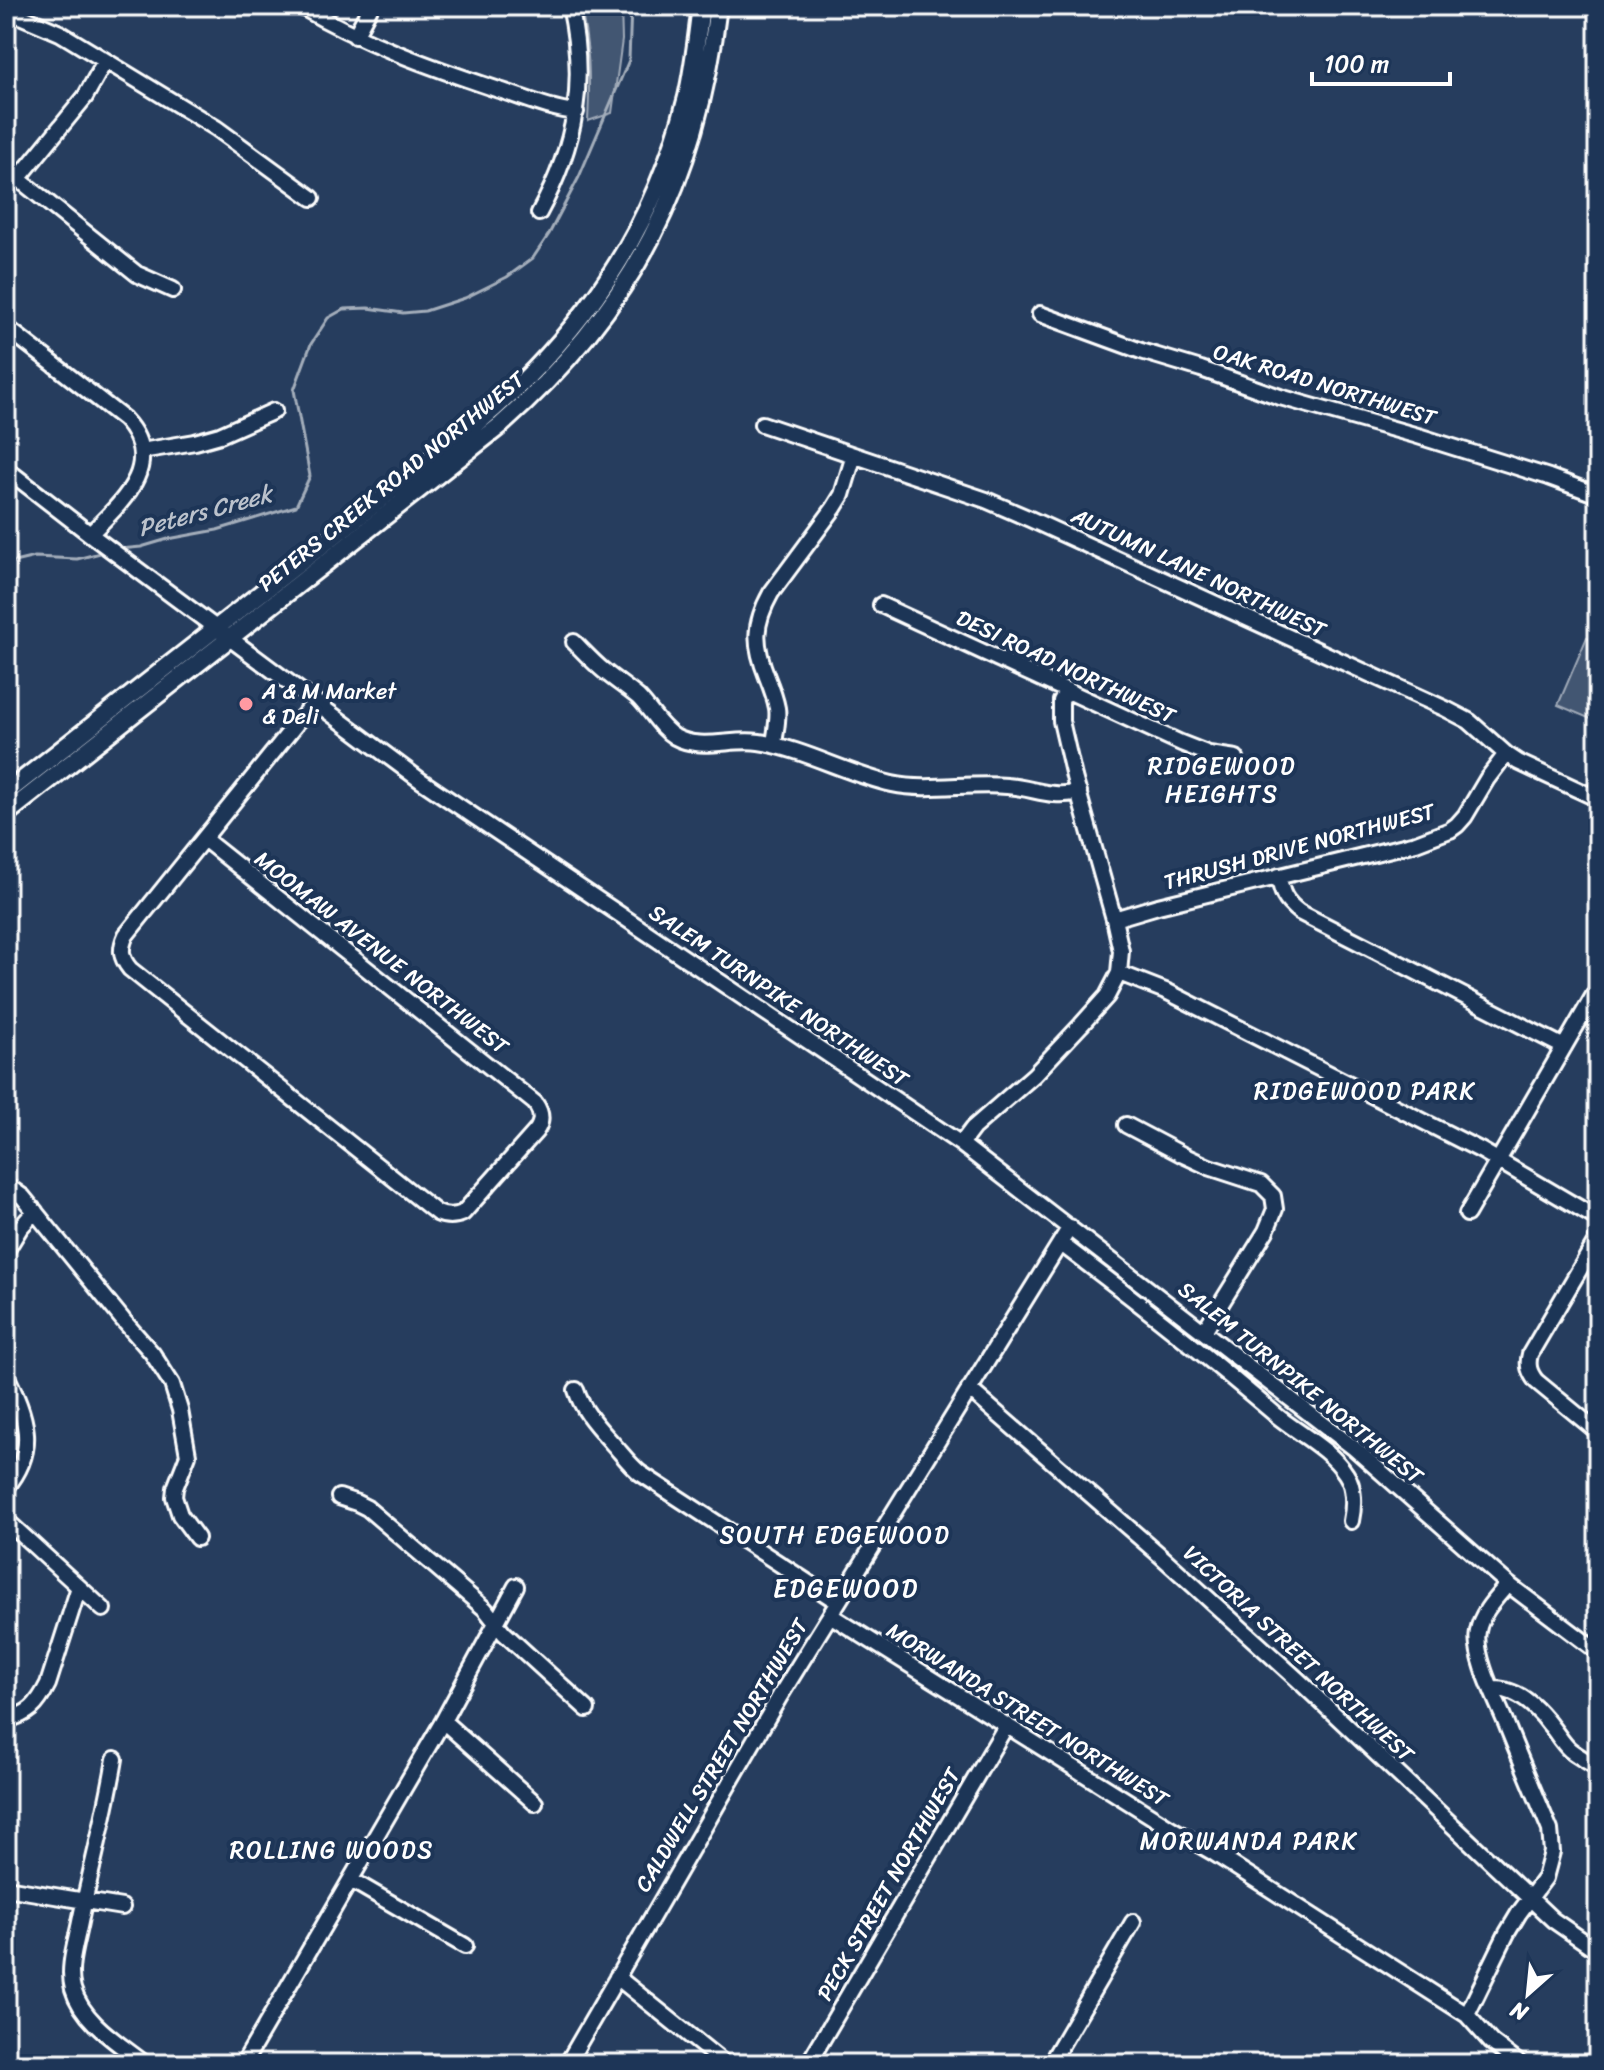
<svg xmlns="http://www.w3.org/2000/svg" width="1604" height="2070" font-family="Sriracha,sans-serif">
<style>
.green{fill:#425672;stroke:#a0aab8;stroke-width:2}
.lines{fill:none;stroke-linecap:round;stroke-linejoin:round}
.stream{stroke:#a4aebb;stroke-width:3}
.minor-casing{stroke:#fff;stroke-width:20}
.major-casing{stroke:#fff;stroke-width:22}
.minor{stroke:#1d3557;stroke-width:14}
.major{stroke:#1d3557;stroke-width:16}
.poi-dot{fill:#ff9aa2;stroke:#1d3557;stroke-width:3}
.labels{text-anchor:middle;stroke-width:8;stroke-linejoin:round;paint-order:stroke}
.street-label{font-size:22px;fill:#fff;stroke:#1d3557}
.poi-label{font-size:22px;fill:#fff;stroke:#1d3557;text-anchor:start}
.water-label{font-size:24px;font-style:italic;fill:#bbc2cc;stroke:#1d3557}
.neighbourhood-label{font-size:24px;letter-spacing:2px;fill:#fff;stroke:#1d3557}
.quarter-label{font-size:26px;letter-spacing:2px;fill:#fff;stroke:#1d3557}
</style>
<rect width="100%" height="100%" fill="#263d5e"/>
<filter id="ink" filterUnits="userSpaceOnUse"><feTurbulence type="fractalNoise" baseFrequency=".0125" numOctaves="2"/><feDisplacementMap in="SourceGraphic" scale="16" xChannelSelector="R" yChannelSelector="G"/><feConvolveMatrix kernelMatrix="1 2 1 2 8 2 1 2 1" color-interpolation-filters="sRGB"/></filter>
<g filter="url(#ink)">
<path class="green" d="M580 6H621L622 40 612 113 588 121C590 82 590 44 580 6Z
M1587 637 1598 642V722L1558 705Z"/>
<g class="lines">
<path class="stream" d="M120 549 141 547 168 539 217 530 296 506 310 476 294 390 311 344 328 318 344 309 368 308 403 313 425 311 465 298 507 277 533 258 549 234 579 177 629 60 631 6
M6 564 35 557 77 559 104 552"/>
<defs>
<path id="minor" d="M300 6C363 43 430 67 499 90 525 98 549 109 576 112
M6 10 60 33 216 128 312 198
M355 36 371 6
M6 169 137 274 173 290
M18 179 85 97 105 61
M539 213C576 145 587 82 570 6
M1040 314 1141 351 1201 369 1280 397 1418 436 1549 477 1598 495
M6 327 124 419C166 464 122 502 90 534
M762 424 986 500 1030 519 1446 709 1469 721 1506 754 1518 762 1598 799
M141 451 195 442 220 435 274 411
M6 469 95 538 420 780 961 1144 1354 1448 1508 1584 1598 1652
M881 605 1181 743 1209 754 1236 758
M574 642C584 652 593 662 604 671 615 680 627 688 638 697 651 710 659 727 675 737 700 751 732 738 759 742 804 749 847 774 892 784 930 792 969 782 1007 786 1035 788 1050 799 1079 792
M774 745C775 733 779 719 777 708 775 697 771 687 767 677 754 644 753 625 771 593L834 508 842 495 854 455
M204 839 535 1103C542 1113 543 1121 536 1131L463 1213C454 1217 446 1217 437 1213L130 969C120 957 120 948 126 935L296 724 315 702
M1279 876C1281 893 1285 901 1299 912L1564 1047
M1114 919 1158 906 1416 843 1450 830 1457 825 1465 816 1487 779 1506 754
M1119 973 1168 992 1482 1151 1598 1219
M1126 1125 1183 1155 1209 1167 1261 1184 1273 1196 1275 1209 1266 1231 1204 1331
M961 1144 973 1128 1034 1075 1081 1025 1107 996 1119 973 1121 951 1114 919 1074 777 1061 721V701L1067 690
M6 1185 23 1197 123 1320 152 1353 172 1384 180 1410 188 1455 175 1488 174 1497 180 1515 197 1538
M1467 1214 1598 988
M1598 1238 1530 1354C1527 1365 1529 1372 1536 1381L1598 1432
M1060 1243C1133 1298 1206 1355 1276 1415 1299 1434 1329 1448 1346 1474 1355 1487 1354 1507 1351 1521
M6 1251 20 1228 35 1211
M6 1375C26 1416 39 1449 6 1488
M969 1389 1161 1556 1297 1679 1553 1920 1598 1951
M576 1390C583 1412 598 1427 613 1444 622 1454 630 1465 640 1473L838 1602
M339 1497 357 1503 367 1508 485 1609 504 1633 587 1709
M6 1520 103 1609
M830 1615 1172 1829 1214 1853 1467 2015 1491 2042 1520 2064
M1492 1689C1516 1688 1536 1706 1550 1725 1557 1733 1562 1743 1570 1750 1579 1757 1589 1762 1598 1768
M6 1720C29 1714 37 1706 48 1684L79 1587
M443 1721 535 1803
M115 1759C106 1814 91 1868 80 1922 76 1943 67 1968 73 1989 83 2023 120 2044 145 2064
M351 1880 465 1946
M6 1888 122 1907
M617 1977 725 2064
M1467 2015 1507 1933 1519 1913 1545 1878 1552 1852 1550 1830C1536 1796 1521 1761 1507 1726 1498 1703 1473 1656 1478 1631 1481 1613 1496 1598 1508 1584
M243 2064 443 1721 516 1586
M567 2064 780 1696 1070 1227
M808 2064 1006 1726
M1050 2064 1133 1922"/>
<path id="major" d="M6 793 474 426C580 337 653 233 687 97 694 67 697 36 701 6
M6 814 501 425C634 307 697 182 718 6"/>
</defs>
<use href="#minor" class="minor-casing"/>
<use href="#major" class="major-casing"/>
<use href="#minor" class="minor"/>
<use href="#major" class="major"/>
</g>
</g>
<circle class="poi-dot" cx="246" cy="704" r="8"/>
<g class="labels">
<g class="street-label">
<text transform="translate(1325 384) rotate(17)" y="8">OAK ROAD NORTHWEST</text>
<text transform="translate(391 481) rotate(-39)" y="8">PETERS CREEK ROAD NORTHWEST</text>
<text transform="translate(1199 572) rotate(25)" y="8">AUTUMN LANE NORTHWEST</text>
<text transform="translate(1066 666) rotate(25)" y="8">DESI ROAD NORTHWEST</text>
<text transform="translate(1299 846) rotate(-15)" y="8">THRUSH DRIVE NORTHWEST</text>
<text transform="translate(382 952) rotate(38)" y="8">MOOMAW AVENUE NORTHWEST</text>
<text transform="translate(779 995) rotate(34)" y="8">SALEM TURNPIKE NORTHWEST</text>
<text transform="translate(1301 1382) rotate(39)" y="8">SALEM TURNPIKE NORTHWEST</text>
<text transform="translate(1299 1653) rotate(43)" y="8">VICTORIA STREET NORTHWEST</text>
<text transform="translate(1028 1714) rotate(32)" y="8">MORWANDA STREET NORTHWEST</text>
<text transform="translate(721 1755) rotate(-59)" y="8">CALDWELL STREET NORTHWEST</text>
<text transform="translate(888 1884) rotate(-60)" y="8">PECK STREET NORTHWEST</text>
</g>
<g class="poi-label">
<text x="262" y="699">A &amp; M Market<tspan x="262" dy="25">&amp; Deli</tspan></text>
</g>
<g class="water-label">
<text transform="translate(205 511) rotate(-15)" y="8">Peters Creek</text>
</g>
<g class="neighbourhood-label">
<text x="1222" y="774">RIDGEWOOD<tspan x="1222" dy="28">HEIGHTS</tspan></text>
<text x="1365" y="1099">RIDGEWOOD PARK</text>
<text x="835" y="1543">SOUTH EDGEWOOD</text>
<text x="1249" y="1849">MORWANDA PARK</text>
<text x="332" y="1858">ROLLING WOODS</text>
</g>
<g class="quarter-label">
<text x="846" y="1597">EDGEWOOD</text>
</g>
</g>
<rect width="1604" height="2070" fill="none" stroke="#1d3557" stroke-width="32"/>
<rect x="16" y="16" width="1572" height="2038" fill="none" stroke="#fff" stroke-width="3" filter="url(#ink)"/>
<g transform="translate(1528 1994) rotate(207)" stroke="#1d3557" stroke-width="6" paint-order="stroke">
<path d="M0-6L14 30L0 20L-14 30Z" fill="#ffffff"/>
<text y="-12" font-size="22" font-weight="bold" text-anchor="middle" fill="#ffffff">N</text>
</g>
<path d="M1312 72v12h138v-12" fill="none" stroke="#ffffff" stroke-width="4"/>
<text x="1324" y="72" font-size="24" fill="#ffffff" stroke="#1d3557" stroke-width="6" paint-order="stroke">100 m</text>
</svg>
